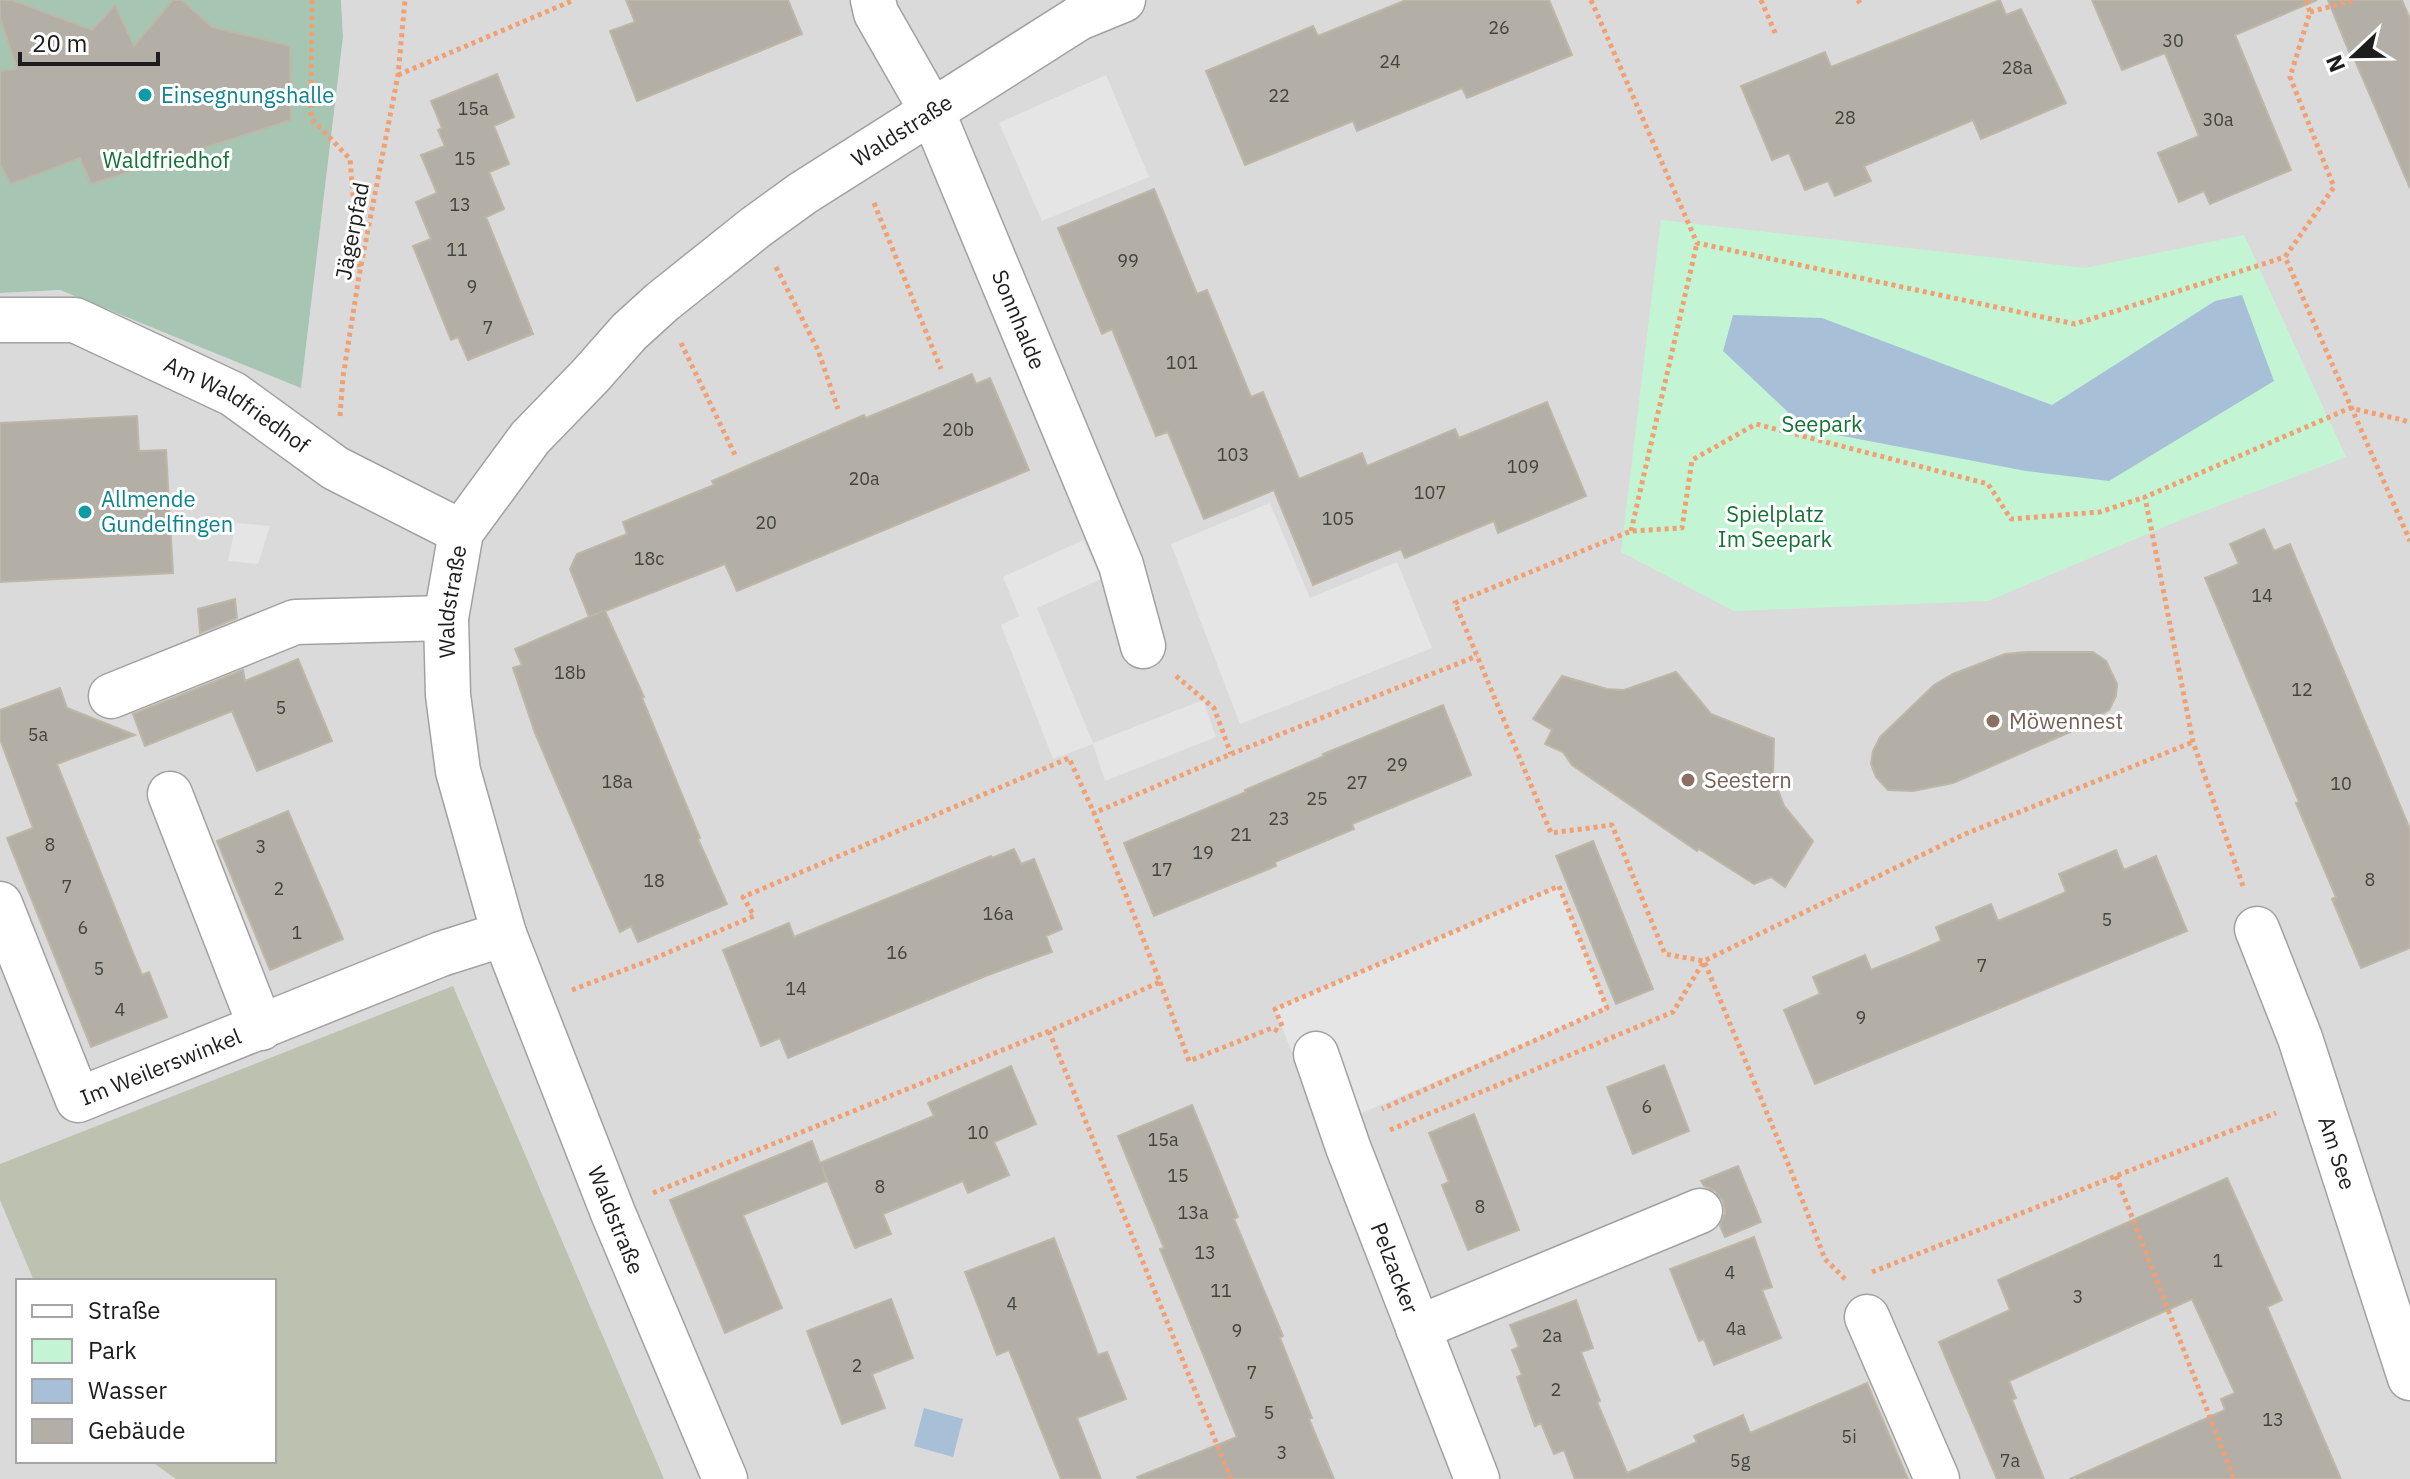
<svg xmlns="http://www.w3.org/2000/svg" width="2410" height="1479" font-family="'IBM Plex Sans',sans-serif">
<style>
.residential{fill:#dbdada;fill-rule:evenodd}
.construction{fill:#bdc1b0}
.cemetery{fill:#a6c5b3}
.park{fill:#c3f5d4}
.parking{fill:#e5e5e5}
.water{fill:#a7c0d8}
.building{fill:#b3afa6;stroke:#beb7a7;stroke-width:2}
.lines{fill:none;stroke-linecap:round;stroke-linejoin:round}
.minor-casing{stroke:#a1a1a1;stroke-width:47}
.path{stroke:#f0a072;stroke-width:5;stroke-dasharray:4 4;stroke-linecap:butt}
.minor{stroke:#fff;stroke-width:44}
.culture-dot{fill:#0f9aa8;stroke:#fff;stroke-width:3}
.education-dot{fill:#8d6e63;stroke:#fff;stroke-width:3}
.labels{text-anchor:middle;stroke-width:6;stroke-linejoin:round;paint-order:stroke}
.number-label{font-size:18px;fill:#42423f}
.culture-label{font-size:22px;fill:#0d838f;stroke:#fff;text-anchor:start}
.street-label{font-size:22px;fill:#1d1d1d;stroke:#fff}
.park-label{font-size:22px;fill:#137334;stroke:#fff}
.education-label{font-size:22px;fill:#785e54;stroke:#fff;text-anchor:start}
</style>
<rect width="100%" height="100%" fill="#eeede4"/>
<path class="residential" d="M341 0H2410V1479H0V293L60 290 301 387 343 37ZM18 1281H274V1461H18Z"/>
<path class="construction" d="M453 986 664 1479H176L151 1461H274V1281H34L0 1200V1164Z"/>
<path class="cemetery" d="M0 0H341L343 37 301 388 60 290 0 293Z"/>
<path class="park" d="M1661 220 2085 268 2244 235 2346 457 2176 522 1988 601 1734 611 1621 552Z"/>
<path class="parking" d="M1106 75 1149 177 1042 221 999 123Z
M1270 503 1310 598 1397 562 1432 648 1240 724 1171 544Z
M236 523 270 526 258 564 228 561Z
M1083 540 1101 579 1037 608 1093 743 1203 700 1216 737 1105 781 1093 744 1053 759 1001 625 1019 616 1003 577Z
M1559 886 1607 1008 1322 1130 1275 1009Z"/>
<path class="water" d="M2242 295 2274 381 2109 481 2026 471 1806 429 1723 351 1733 315 1822 318 2052 405 2215 301Z
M924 1408 963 1419 953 1457 914 1446Z"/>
<path class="building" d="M0 0H12L92 30 115 5 134 46 173 0H182L212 27 290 46 291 120 91 184 80 158 11 184 0 165V71L17 69 0 18Z
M626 0H788L802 34 637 101 610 31 635 22Z
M1406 0H1549L1572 55 1467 98 1462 88 1357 131 1353 121 1245 165 1206 71 1313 26 1318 36Z
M2000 0 2006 15 2021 9 2066 103 1981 139 1973 120 1864 166 1871 181 1835 196 1828 181 1805 190 1789 153 1772 160 1741 86 1825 52 1831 67Z
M2092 0H2317L2235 35 2291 170 2210 204 2204 191 2179 202 2158 153 2199 136 2165 53 2122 70Z
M2328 0H2402L2410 19V188L2354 58 2352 59Z
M497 74 514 117 494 126 509 164 489 172 504 209 486 217 533 334 468 360 458 337 451 340 413 246 431 239 416 202 437 193 421 155 445 146 438 130 442 128 431 101Z
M1154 189 1197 294 1207 290 1251 397 1263 392 1299 479 1362 453 1367 466 1455 429 1459 438 1547 402 1586 496 1498 533 1494 521 1405 558 1401 549 1313 585 1274 490 1204 519 1168 432 1156 436 1112 329 1102 334 1058 228Z
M972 374 976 384 990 378 1029 470 737 591 725 564 605 611 644 697 642 698 700 838 698 839 727 904 638 942 631 926 620 932 535 733 513 668 522 665 515 649 603 611 589 617 570 569 577 554 627 534 623 522 714 485 712 481 864 415 866 418Z
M137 416 139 451 166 450 173 573 0 582V423Z
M2264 529 2274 551 2290 544 2410 829V948L2361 968 2332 899 2336 897 2296 803 2299 802 2205 578 2239 564 2230 544Z
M235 599 237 618 200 633 198 609Z
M2027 652H2093L2106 661 2117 684 2116 696 2109 710 2070 732 1953 783 1913 791 1888 790 1876 777 1871 764 1873 751 1880 737 1934 685 1953 674 2005 654Z
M298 659 332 741 257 771 232 711 145 746 133 714 243 670 245 681Z
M1676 672 1711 714 1774 739 1773 776 1784 806 1813 841 1785 887 1771 877 1754 884 1699 849 1697 851 1572 765 1563 752 1545 744 1552 730 1533 719 1562 676 1607 689 1624 690Z
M60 688 67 708 135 735 57 764 142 975 149 972 167 1017 91 1047 7 838 33 828 0 739V710Z
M1443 705 1471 775 1352 824 1354 829 1275 862 1276 866 1154 916 1124 843 1246 792 1245 790 1324 756 1323 754Z
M288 811 343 939 270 970 217 841Z
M1593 841 1653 989 1616 1004 1556 856Z
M1014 849 1021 864 1034 859 1062 929 1046 936 1052 952 988 975 788 1058 780 1038 761 1046 723 950 789 923 794 937 991 856 992 858Z
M2116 850 2124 870 2156 856 2187 931 1815 1084 1784 1010 1820 994 1813 977 1865 955 1871 970 1909 955 1941 941 1936 927 1991 904 1998 921 2066 892 2059 874Z
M1664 1065 1689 1131 1633 1154 1607 1087Z
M1011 1066 1036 1124 994 1142 1009 1175 968 1193 963 1181 883 1214 891 1234 855 1248 822 1167 827 1181 743 1215 782 1308 725 1333 670 1200 812 1141 820 1163 934 1116 928 1103Z
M1192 1105 1238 1217 1234 1219 1283 1336 1280 1338 1312 1418 1309 1419 1334 1479H1138L1137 1477 1237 1437 1160 1249 1164 1248 1118 1136Z
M1474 1114 1519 1230 1468 1250 1442 1185 1449 1182 1429 1133Z
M1738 1166 1761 1222 1725 1237 1720 1226 1725 1213 1723 1201 1715 1191 1704 1186 1701 1181Z
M2227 1178 2282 1300 2267 1307 2341 1479H2070L2225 1410 2221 1399 2235 1393 2192 1299 2009 1381 2016 1398 2012 1400 2044 1479H1997L1939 1342 2010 1310 1998 1280Z
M1754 1237 1772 1287 1762 1290 1781 1338 1714 1365 1704 1339 1699 1341 1670 1269Z
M1054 1238 1098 1355 1107 1352 1126 1399 1077 1418 1101 1479H1061L1009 1350 997 1355 965 1272Z
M891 1299 913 1358 872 1374 885 1408 842 1424 807 1331Z
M1576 1300 1593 1348 1581 1352 1600 1401 1597 1402 1627 1473 1697 1442 1694 1436 1743 1415 1750 1433 1867 1383 1908 1479H1575L1564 1450 1554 1454 1541 1423 1535 1426 1517 1377 1522 1375 1512 1350 1519 1347 1510 1325Z"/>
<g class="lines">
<defs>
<g id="minor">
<path id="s1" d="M873 0 876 13 932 111 1121 565 1143 646"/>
<path id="s2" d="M0 320H75L233 394 335 468 461 532"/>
<path d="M111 696 295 622 446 618"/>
<path d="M170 794 261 1028"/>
<path id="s3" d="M0 904 78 1100 441 954 504 934"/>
<path id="s4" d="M2257 929 2300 1038 2410 1378"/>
<path id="s5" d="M1316 1054 1348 1147 1477 1479"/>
<path d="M1867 1317 1937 1479"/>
<path d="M1418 1328 1700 1211"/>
<path id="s6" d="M725 1479 613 1213 504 934 458 771 448 695 446 618 461 532 530 438 591 375 629 332 662 302 756 227 803 193 1079 18 1123 0"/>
</g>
</defs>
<use href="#minor" class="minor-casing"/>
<path class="path" d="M312 0 311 118 350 159 359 267
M1591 0 1697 243 2075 324 2285 257
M1761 0 1776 35
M1858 0 1860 3
M2306 0 2310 12 2290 77 2334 187 2285 257 2410 541
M2310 12 2355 0
M398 75 574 0
M874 203 941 369
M776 267 818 350 838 409
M681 343 736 457
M340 416 343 377 359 276 398 75 405 0
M1631 531 1697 243
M1176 676 1214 708 1231 754
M2243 886 2193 742 2145 497 2350 408 2403 420 2410 423
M1160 982 1189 1061 1272 1028 1278 1031
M572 990 653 959 754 916 743 897 1069 758 1094 813
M1282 1026 1275 1009 1559 886 1607 1008 1382 1109
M1049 1031 1231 1479
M1390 1130 1673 1012 1704 961 1665 954 1612 825 1551 833 1455 603 1631 531 1682 528 1692 460 1756 424 1988 484 2011 519 2100 512 2145 497
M2116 1176 2234 1479
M653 1193 1049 1031 1160 982 1094 813 1231 754 1477 656
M1872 1272 2276 1113
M1845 1279 1825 1259 1789 1166 1704 961 1965 834 2193 742"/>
<use href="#minor" class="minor"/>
</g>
<g class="culture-dot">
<circle cx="145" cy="95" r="8"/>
<circle cx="85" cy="512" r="8"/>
</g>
<g class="education-dot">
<circle cx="1993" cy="721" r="8"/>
<circle cx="1688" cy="780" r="8"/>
</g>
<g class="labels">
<g class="number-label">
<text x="1499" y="34">26</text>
<text x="2173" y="47">30</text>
<text x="1390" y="68">24</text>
<text x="2017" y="74">28a</text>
<text x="1279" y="102">22</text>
<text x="473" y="115">15a</text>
<text x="1845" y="124">28</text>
<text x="2218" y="126">30a</text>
<text x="465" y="165">15</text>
<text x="460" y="211">13</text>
<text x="457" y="256">11</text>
<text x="1128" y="267">99</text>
<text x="472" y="293">9</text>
<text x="488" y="334">7</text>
<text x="1182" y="369">101</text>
<text x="958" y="436">20b</text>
<text x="1233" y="461">103</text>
<text x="1523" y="473">109</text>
<text x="864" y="485">20a</text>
<text x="1430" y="499">107</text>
<text x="1338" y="525">105</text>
<text x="766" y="529">20</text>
<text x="649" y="565">18c</text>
<text x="2262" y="602">14</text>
<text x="570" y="679">18b</text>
<text x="2302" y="696">12</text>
<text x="281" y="714">5</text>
<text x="38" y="741">5a</text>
<text x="1397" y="771">29</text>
<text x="617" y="788">18a</text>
<text x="1357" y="789">27</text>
<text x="2341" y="790">10</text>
<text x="1317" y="805">25</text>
<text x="1279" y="825">23</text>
<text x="1241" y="841">21</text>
<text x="50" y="851">8</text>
<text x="261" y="853">3</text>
<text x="1203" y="859">19</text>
<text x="1162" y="876">17</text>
<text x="2370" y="886">8</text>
<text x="654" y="887">18</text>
<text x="67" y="893">7</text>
<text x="279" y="895">2</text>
<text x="998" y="920">16a</text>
<text x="2107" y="926">5</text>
<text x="83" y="934">6</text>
<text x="297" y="939">1</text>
<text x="897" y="959">16</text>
<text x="1982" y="972">7</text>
<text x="99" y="975">5</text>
<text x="796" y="995">14</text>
<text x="120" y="1016">4</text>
<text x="1861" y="1024">9</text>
<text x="1647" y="1113">6</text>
<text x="978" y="1139">10</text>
<text x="1163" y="1146">15a</text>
<text x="1178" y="1182">15</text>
<text x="880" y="1193">8</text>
<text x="1480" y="1213">8</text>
<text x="1193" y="1219">13a</text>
<text x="1205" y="1259">13</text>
<text x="2218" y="1267">1</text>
<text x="1730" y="1279">4</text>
<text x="1221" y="1297">11</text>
<text x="2078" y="1303">3</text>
<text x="1012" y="1310">4</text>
<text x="1736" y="1335">4a</text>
<text x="1237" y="1337">9</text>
<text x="1552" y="1342">2a</text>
<text x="857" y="1372">2</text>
<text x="1252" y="1379">7</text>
<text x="1556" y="1396">2</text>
<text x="1269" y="1419">5</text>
<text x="2273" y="1426">13</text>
<text x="1849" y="1443">5i</text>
<text x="1282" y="1459">3</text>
<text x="1740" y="1467">5g</text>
<text x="2010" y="1467">7a</text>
</g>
<g class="culture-label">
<text x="161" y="103">Einsegnungshalle</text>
<text x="101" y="507">Allmende<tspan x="101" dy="25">Gundelfingen</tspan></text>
</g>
<g class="street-label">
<text dy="8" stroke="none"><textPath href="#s6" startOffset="1600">Waldstraße</textPath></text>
<text transform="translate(352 231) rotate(-79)" y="8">Jägerpfad</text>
<text dy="8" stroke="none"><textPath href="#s1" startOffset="352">Sonnhalde</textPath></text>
<text dy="8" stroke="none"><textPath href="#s2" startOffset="258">Am Waldfriedhof</textPath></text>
<text dy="8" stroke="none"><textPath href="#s6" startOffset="928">Waldstraße</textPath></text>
<text dy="8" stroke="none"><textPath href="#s3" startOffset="300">Im Weilerswinkel</textPath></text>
<text dy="8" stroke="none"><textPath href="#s4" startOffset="238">Am See</textPath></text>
<text transform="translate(616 1220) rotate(68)" y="8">Waldstraße</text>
<text dy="8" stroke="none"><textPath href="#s5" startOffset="228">Pelzacker</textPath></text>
</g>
<g class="park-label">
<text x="166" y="168">Waldfriedhof</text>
<text x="1822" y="432">Seepark</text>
<text x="1775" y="522">Spielplatz<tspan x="1775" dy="25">Im Seepark</tspan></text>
</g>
<g class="education-label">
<text x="2009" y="729">Möwennest</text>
<text x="1704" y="788">Seestern</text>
</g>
</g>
<rect x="16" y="1279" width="260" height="184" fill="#ffffff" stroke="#a5a5a5" stroke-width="2"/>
<rect x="32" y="1305" width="40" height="12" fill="#ffffff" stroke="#a5a5a5" stroke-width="2"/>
<text x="88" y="1319" font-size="24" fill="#1d1d1d">Straße</text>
<rect x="32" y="1339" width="40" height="24" fill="#c3f5d4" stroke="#a5a5a5" stroke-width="2"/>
<text x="88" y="1359" font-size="24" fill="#1d1d1d">Park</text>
<rect x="32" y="1379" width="40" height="24" fill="#a7c0d8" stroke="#a5a5a5" stroke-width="2"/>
<text x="88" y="1399" font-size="24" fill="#1d1d1d">Wasser</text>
<rect x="32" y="1419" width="40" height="24" fill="#b3afa6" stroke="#a5a5a5" stroke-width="2"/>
<text x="88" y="1439" font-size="24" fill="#1d1d1d">Gebäude</text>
<g transform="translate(2354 56) rotate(248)" stroke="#ffffff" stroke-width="6" paint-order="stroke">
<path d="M0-6L14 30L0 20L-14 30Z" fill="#1d1d1d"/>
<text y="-12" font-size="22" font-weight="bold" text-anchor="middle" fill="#1d1d1d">N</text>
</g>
<path d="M20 52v12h138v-12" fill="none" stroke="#1d1d1d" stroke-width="4"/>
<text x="32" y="52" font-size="24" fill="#1d1d1d" stroke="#ffffff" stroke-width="6" paint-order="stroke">20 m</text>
</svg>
